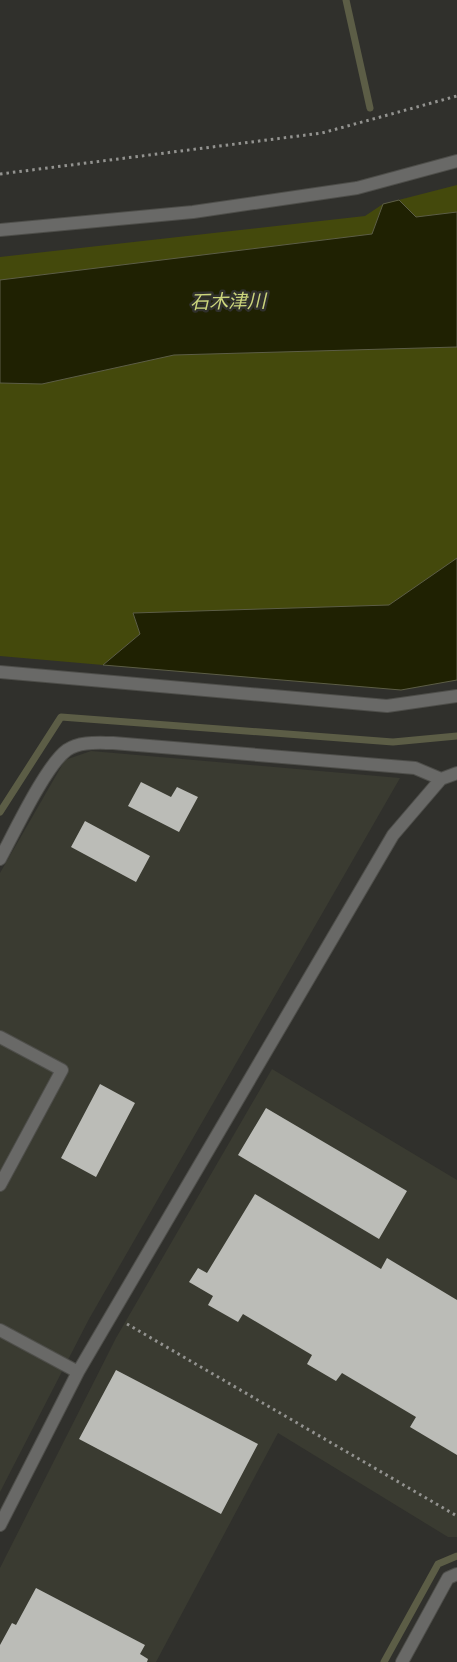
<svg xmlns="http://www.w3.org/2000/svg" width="457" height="1662" font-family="'DM Sans','Noto Sans JP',sans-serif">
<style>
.built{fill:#3a3b31}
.green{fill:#44490c}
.water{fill:#1f2102;stroke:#5c5d46}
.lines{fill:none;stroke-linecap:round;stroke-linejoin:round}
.stream{stroke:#5c5d46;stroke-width:7}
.building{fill:#bbbcb7}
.minor-casing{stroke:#4e4e4a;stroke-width:14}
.path{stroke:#939390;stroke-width:3;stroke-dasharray:2.5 4;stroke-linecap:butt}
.minor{stroke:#696967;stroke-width:12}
.labels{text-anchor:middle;stroke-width:5;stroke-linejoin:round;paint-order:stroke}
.water-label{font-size:19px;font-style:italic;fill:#ccd57c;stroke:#30302c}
</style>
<rect width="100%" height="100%" fill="#30302c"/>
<path class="built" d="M91 751 400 778 89 1319 0 1492V873L65 760Z
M272 1069 457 1180V1537H448L278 1433 156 1662H0V1568L116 1338Z"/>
<path class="green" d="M457 185V257L0 327V257L365 216 383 204Z
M457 292V650L140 634 103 665 0 656V357Z"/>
<path class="water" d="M399 200 416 217 457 212V347L174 355 42 384 0 383V280L372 234 383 204Z
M457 558V680L401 690 103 665 140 634 133 613 389 605Z"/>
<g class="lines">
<path class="stream" d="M346 0 370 108
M0 812 61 717 393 742 457 736
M384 1662 438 1564 457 1556"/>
</g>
<path class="building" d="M141 782 171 797 177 787 198 797 179 832 128 806Z
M85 821 150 856 136 882 71 847Z
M100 1084 135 1103 96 1177 61 1158Z
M266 1108 407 1191 379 1239 238 1155Z
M255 1194 381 1269 387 1258 457 1300V1455L410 1427 416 1417 342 1373 336 1381 307 1364 312 1355 243 1314 238 1322 208 1305 213 1296 189 1282 198 1268 207 1273Z
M116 1370 258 1444 221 1514 79 1439Z
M36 1588 145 1645 140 1654 148 1659 147 1662H0V1645L12 1623 16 1625Z"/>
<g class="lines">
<defs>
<path id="minor" d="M0 230 193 212 357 188 457 161
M0 672 387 706 457 696
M0 859C14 833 46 765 67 750 80 741 99 743 113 743L415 768 441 779
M0 1037 62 1070 0 1185
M0 1330 78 1372
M0 1525 78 1372 393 835 441 779 457 773
M402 1662 448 1578 457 1574"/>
</defs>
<use href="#minor" class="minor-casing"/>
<path class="path" d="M0 174 322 133 457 96
M127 1324 457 1516"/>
<use href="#minor" class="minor"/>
</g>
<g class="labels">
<g class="water-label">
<text transform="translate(228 301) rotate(-1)" y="7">石木津川</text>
</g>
</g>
</svg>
